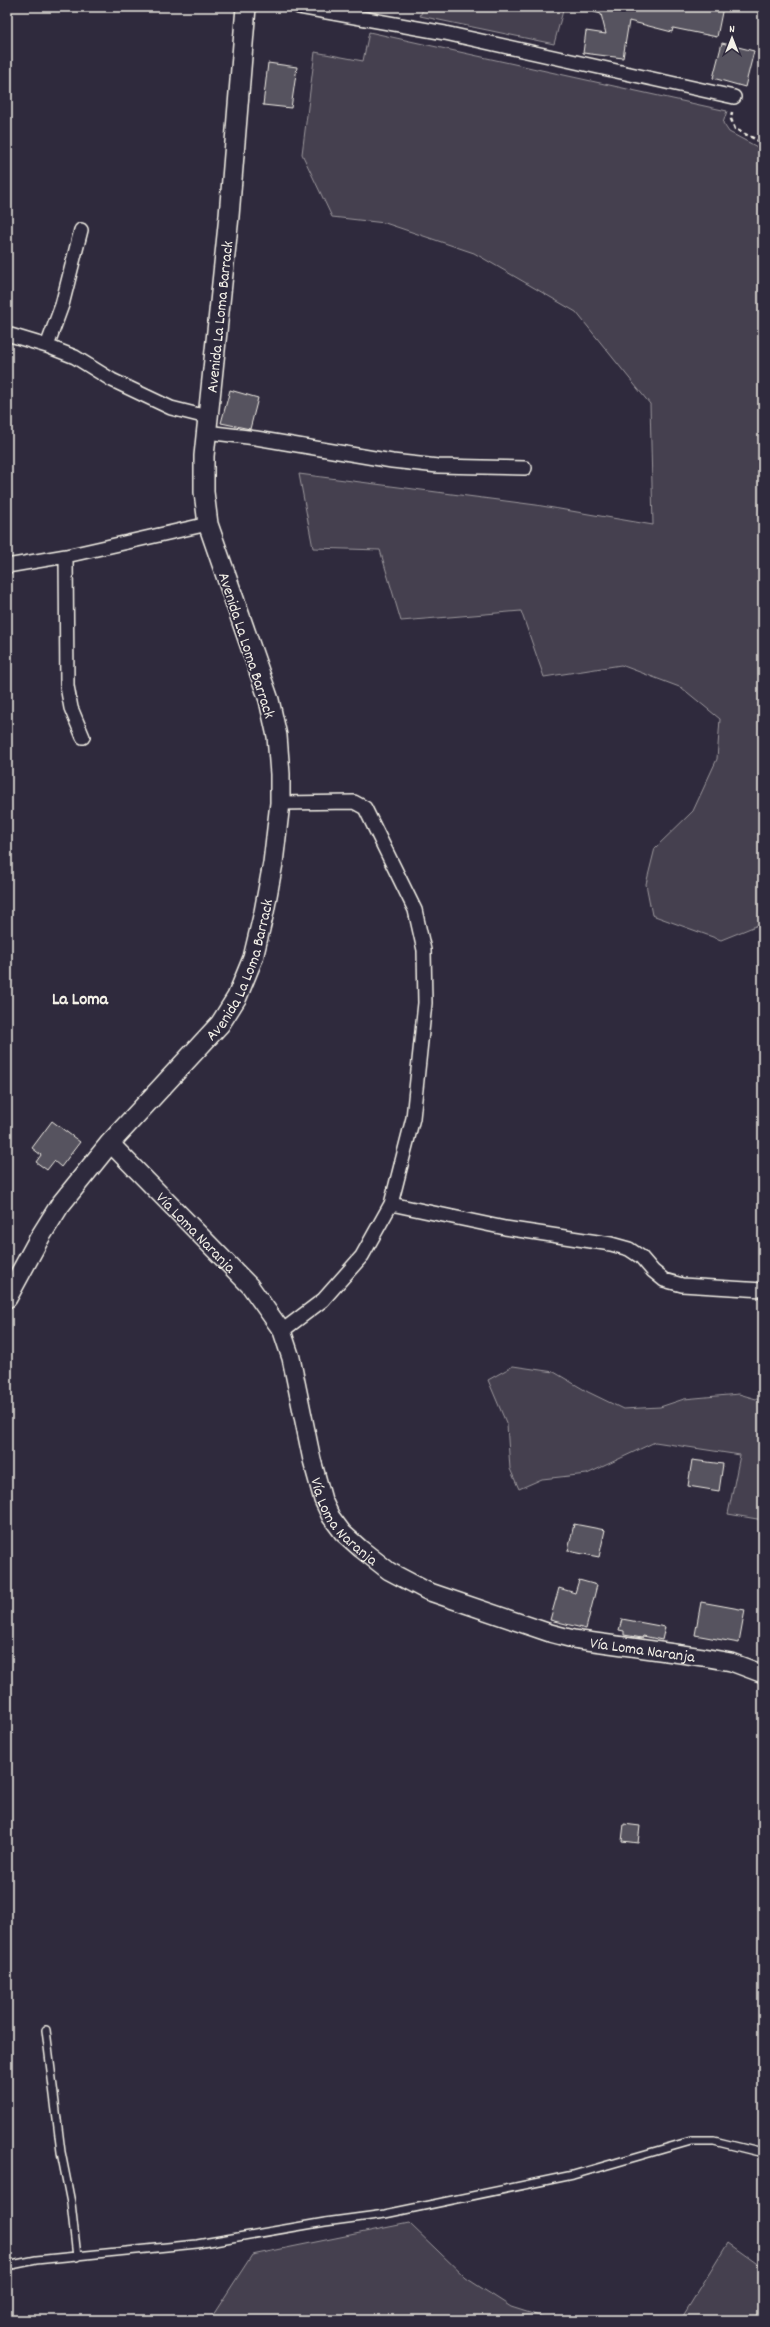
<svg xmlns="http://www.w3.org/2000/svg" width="770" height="2327" font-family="Dekko,sans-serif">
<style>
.green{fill:#454050;stroke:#9c989c}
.building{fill:#56525f;stroke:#f4f1e8}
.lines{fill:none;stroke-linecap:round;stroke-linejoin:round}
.service-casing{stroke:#f4f1e8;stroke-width:10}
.minor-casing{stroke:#f4f1e8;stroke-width:16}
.tertiary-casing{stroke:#f4f1e8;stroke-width:20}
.secondary-casing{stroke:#f4f1e8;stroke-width:22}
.path{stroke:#f4f1e8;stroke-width:2.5;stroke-dasharray:4 3;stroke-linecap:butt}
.service{stroke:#2f2a3d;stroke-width:7}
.minor{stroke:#2f2a3d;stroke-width:13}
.tertiary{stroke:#2f2a3d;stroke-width:17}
.secondary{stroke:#2f2a3d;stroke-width:19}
.labels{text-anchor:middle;stroke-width:3.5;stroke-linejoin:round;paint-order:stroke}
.street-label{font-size:16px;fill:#f4f1e8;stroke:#2f2a3d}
.quarter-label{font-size:18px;font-weight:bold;fill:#f4f1e8;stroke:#2f2a3d}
</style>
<rect width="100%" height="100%" fill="#2f2a3d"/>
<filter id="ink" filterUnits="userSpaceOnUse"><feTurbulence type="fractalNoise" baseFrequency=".025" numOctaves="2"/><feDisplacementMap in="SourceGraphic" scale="8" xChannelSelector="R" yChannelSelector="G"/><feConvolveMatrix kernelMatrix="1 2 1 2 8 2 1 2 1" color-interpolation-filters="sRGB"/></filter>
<g filter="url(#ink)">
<path class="green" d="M424 7H564L554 44 420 16Z
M369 32 727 111 723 123 729 132 763 150V923L721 940 652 915 646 884 655 848 693 811 717 759 720 719 682 688 621 665 544 677 521 611 401 621 380 550 313 548 299 474 536 505 653 525 650 404 576 312 474 253 385 223 332 217 302 154 315 52 363 61Z
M513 1366 554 1372 588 1392 623 1409 660 1407 684 1399 739 1394 763 1401V1520L728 1514 740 1455 655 1442 587 1474 542 1479 519 1489 510 1469 507 1425 488 1380Z
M409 2223 466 2278 511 2307 552 2320H215L213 2315 252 2255Z
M728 2243 763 2268V2320H660L683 2316Z"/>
<path class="building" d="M594 7H723L717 37 673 28 672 32 629 21 623 58 583 53 586 31 606 34 601 14 594 12Z
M722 43 754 51 745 87 713 78Z
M268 63 297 67 291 108 263 105Z
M230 390 258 398 250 429 221 423Z
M52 1121 80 1142 61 1167 54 1161 47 1170 36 1162 41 1155 32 1148Z
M692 1460 723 1464 719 1491 688 1486Z
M574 1524 605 1530 599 1557 568 1551Z
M579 1580 597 1585 586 1629 550 1620 559 1588 575 1593Z
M701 1602 745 1610 739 1643 695 1635Z
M622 1619 665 1627 662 1640 643 1636 642 1638 624 1635V1631L619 1630Z
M624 1824 640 1826 638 1843 622 1841Z"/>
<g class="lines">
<defs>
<path id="service" d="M46 2030 61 2152 71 2203 77 2257
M7 2266 36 2260 197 2244 325 2222 385 2214 573 2175 691 2141H714L763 2153"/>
<path id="minor" d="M299 7 445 33 734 97
M7 334 47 346 75 357 112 380 171 408 207 417
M47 346 62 305 81 230
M206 432 256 438 392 461 438 466 525 468
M7 566 66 556
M83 737 71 708 67 686 66 556 208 524
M280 803 354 802 365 808 415 910 424 950 425 1003 413 1118 391 1204 362 1256 323 1300 282 1331
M391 1204 505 1228 611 1244 629 1249 641 1257 653 1271 664 1280 682 1285 763 1290"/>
<g id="tertiary">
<path id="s1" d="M110 1143 250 1286 282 1331 291 1358 312 1460 323 1500 331 1517 343 1533 361 1549 389 1571 427 1591 550 1633 573 1639 703 1657 731 1662 763 1674"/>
</g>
<g id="secondary">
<path id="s2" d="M7 1298 40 1237 60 1205 110 1143 220 1024 237 997 253 958 264 912 273 863 280 803V774L277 736 269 700 208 524 204 492V456L229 216 246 7"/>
</g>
</defs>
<use href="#service" class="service-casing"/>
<use href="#minor" class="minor-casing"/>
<use href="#tertiary" class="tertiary-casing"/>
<use href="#secondary" class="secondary-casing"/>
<path class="path" d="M732 112 731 119 735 129 763 143"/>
<use href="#service" class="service"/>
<use href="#minor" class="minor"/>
<use href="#tertiary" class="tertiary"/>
<use href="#secondary" class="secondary"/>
</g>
</g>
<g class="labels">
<g class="street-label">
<text dy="6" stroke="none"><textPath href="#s2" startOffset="1079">Avenida La Loma Barrack</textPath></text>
<text transform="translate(248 645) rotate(72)" y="6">Avenida La Loma Barrack</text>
<text dy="6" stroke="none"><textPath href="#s2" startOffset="407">Avenida La Loma Barrack</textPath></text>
<text dy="6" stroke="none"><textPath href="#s1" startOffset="124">Vía Loma Naranja</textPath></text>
<text dy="6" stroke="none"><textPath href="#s1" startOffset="459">Vía Loma Naranja</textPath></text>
<text dy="6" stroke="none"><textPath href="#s1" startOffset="795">Vía Loma Naranja</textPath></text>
</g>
<g class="quarter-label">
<text x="80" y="1004">La Loma</text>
</g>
</g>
<rect width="770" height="2327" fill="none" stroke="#2f2a3d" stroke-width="24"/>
<rect x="12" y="12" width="746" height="2303" fill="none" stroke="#f4f1e8" stroke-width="1.5" filter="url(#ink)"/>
<g transform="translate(732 38)" stroke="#2f2a3d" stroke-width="3" paint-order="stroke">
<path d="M0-3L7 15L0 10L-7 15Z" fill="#f4f1e8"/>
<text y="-6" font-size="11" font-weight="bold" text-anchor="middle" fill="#f4f1e8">N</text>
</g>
</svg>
